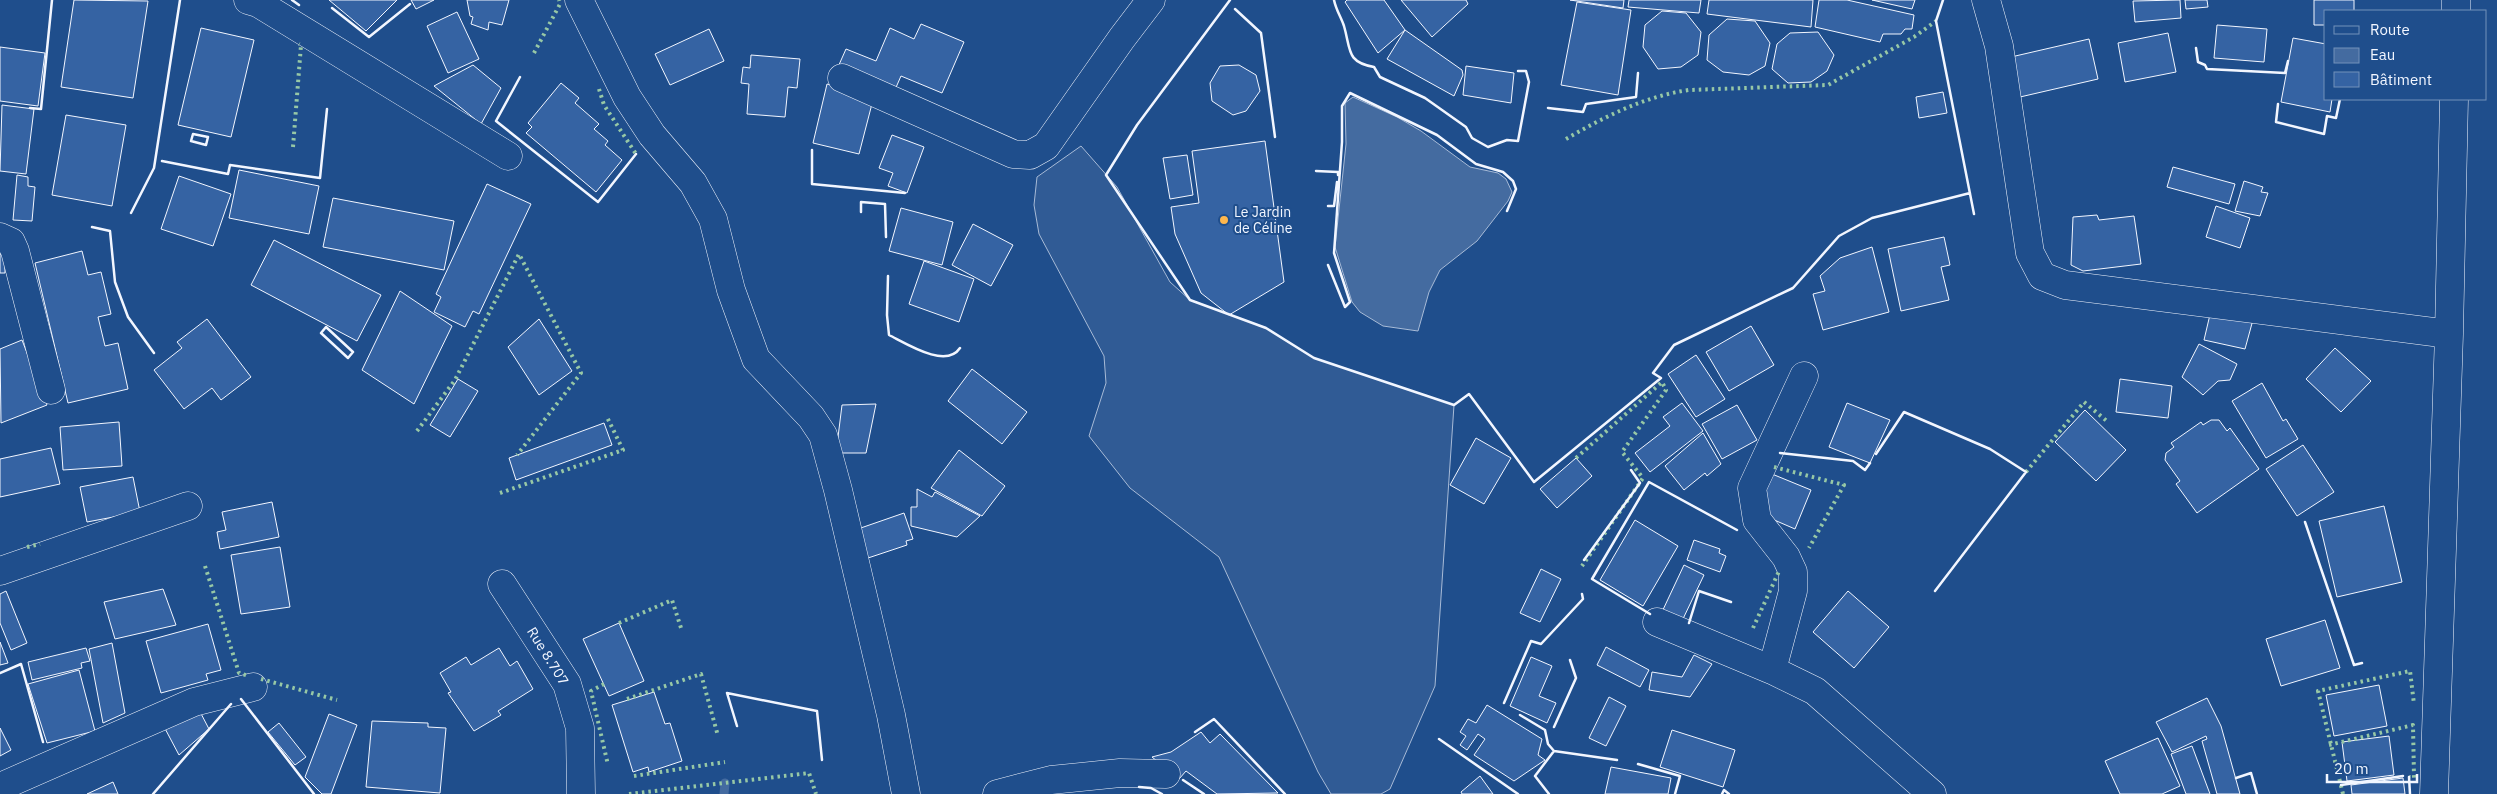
<svg xmlns="http://www.w3.org/2000/svg" width="2497" height="794" font-family="'IBM Plex Sans',sans-serif">
<style>
.built{fill:#305b95;stroke:#a8bbd7}
.water{fill:#446ba0;stroke:#a8bbd7}
.lines{fill:none;stroke-linecap:round;stroke-linejoin:round}
.stream{stroke:#446ba0;stroke-width:9}
.building{fill:#3563a3;stroke:#f2f6ff}
.minor-casing{stroke:#f2f6ff;stroke-width:29}
.minor{stroke:#1f4e8c;stroke-width:28}
.hedge{stroke:#97c8a6;stroke-width:4;stroke-dasharray:2.5 4;stroke-linecap:butt}
.wall{stroke:#f2f6ff;stroke-width:2.5}
.poi-dot{fill:#ffb74d;stroke:#1f4e8c;stroke-width:2}
.labels{text-anchor:middle;stroke-width:4;stroke-linejoin:round;paint-order:stroke}
.poi-label{font-size:14px;fill:#f2f6ff;stroke:#1f4e8c;text-anchor:start}
.street-label{font-size:14px;fill:#f2f6ff;stroke:#1f4e8c}
</style>
<rect width="100%" height="100%" fill="#1f4e8c"/>
<path class="built" d="M1081 146 1117 187 1170 282 1190 300 1266 328 1314 358 1454 405 1435 686 1390 789 1381 794H1331L1318 772 1219 557 1130 488 1089 436 1106 383 1104 356 1039 234 1034 205 1037 177Z"/>
<path class="water" d="M1353 97 1397 117 1421 131 1470 167 1498 173 1506 179 1512 192 1508 201 1477 241 1440 270 1429 292 1418 331 1383 326 1360 312 1352 302 1335 247 1346 144 1345 103Z"/>
<g class="lines">
<path class="stream" d="M724 794 725 783"/>
</g>
<path class="building" d="M74 0 148 1 133 98 61 87Z
M329 0H397L366 31Z
M411 0H434L416 9Z
M467 0H509L502 25 489 22 488 30 471 24 473 17 470 16Z
M1347 0H1384L1405 30 1378 53 1345 2Z
M1401 0H1466L1468 4 1432 37Z
M1570 0H1624L1623 8Z
M1629 0H1701L1699 13 1628 7Z
M1709 0H1813L1811 27 1707 14Z
M1819 0H1847L1914 15 1912 29H1905L1901 34H1883L1880 42 1815 27Z
M1872 0H1915L1912 9Z
M2180 0 2181 18 2135 22 2133 1Z
M2185 0H2207L2208 7 2186 9Z
M2314 0H2354V11H2326V25H2314Z
M1577 2 1631 10 1618 95 1561 85Z
M1662 11 1686 13 1701 32 1698 55 1681 67 1658 69 1643 47 1645 25Z
M457 12 479 59 448 73 427 26Z
M1727 19 1755 21 1770 43 1765 66 1749 75 1723 72 1707 60 1709 35Z
M921 24 964 42 942 93 901 76 894 92 838 67 846 49 876 61 890 28 914 39Z
M2217 25 2267 29 2264 62 2214 58Z
M201 28 254 40 231 137 178 125Z
M709 29 724 61 670 85 655 54Z
M1405 30 1462 70 1463 75 1454 96 1387 59Z
M1818 32 1834 55 1827 71 1811 82 1788 83 1772 69 1777 44 1790 33Z
M2168 33 2176 72 2125 82 2118 43Z
M2293 38 2326 44V99H2332L2330 112 2281 102Z
M2089 39 2098 79 2020 97 2011 57Z
M0 47 45 53 38 106 0 101Z
M751 55 800 59 797 88 788 87 785 117 747 114 749 84 741 83 743 67 750 68Z
M473 65 501 88 481 124 434 86Z
M1239 65 1256 75 1260 91 1246 111 1233 115 1212 101 1210 83 1220 66Z
M1466 66 1514 73 1511 103 1463 95Z
M561 83 579 98 575 103 599 124 594 129 608 141 605 145 622 160 596 192 526 133 532 127 528 123Z
M827 84 874 96 859 154 813 143Z
M1943 92 1947 113 1919 118 1916 97Z
M2 105 34 109 26 174 0 171Z
M66 115 126 125 112 206 52 195Z
M892 135 924 147 907 193 888 186 893 173 879 168Z
M1265 141 1284 282 1229 315 1201 293 1175 234 1171 207 1199 203 1192 151Z
M1187 155 1193 195 1170 199 1163 158Z
M2173 167 2235 184 2229 204 2167 187Z
M239 170 319 186 309 234 229 218Z
M17 175 28 177V186L35 187 32 221 13 220Z
M179 176 231 194 213 246 161 229Z
M2244 181 2263 187 2261 192 2268 193 2260 216 2235 211Z
M487 184 531 204 479 314 473 311 465 327 434 312 441 297 436 294Z
M333 198 454 221 444 270 323 247Z
M2216 206 2250 218 2240 248 2206 237Z
M901 208 953 222 942 265 889 251Z
M2097 215 2099 220 2134 216 2141 264 2083 271 2071 265 2073 217Z
M973 224 1013 245 991 286 952 265Z
M1944 237 1950 265 1941 267 1949 300 1901 311 1888 249Z
M274 240 381 295 357 341 251 285Z
M1872 247 1889 312 1823 330 1813 294 1825 291 1820 276 1840 258Z
M82 251 88 275 101 272 111 314 98 317 105 346 118 343 128 389 68 403 35 263Z
M0 254H5V273H0Z
M924 261 974 279 959 322 909 304Z
M400 291 452 326 414 404 362 370Z
M2212 306 2254 316 2245 349 2204 340Z
M207 319 251 377 221 400 212 388 184 409 154 370 182 348 177 342Z
M539 319 572 371 539 395 508 347Z
M1751 326 1774 365 1729 391 1706 352Z
M22 340 47 405 1 423 0 349Z
M2199 344 2237 364 2230 380 2218 381 2203 395 2182 377Z
M2335 348 2371 381 2341 412 2306 379Z
M1696 355 1725 399 1696 417 1668 374Z
M972 369 1027 412 1002 444 948 401Z
M458 379 478 391 450 437 430 425Z
M2120 379 2172 386 2168 418 2116 412Z
M2262 383 2283 421 2286 419 2298 439 2266 458 2232 401Z
M1682 403 1703 431 1650 472 1635 453 1670 426 1663 417Z
M1847 403 1890 420 1870 463 1829 447Z
M876 404 866 453H836L842 405Z
M1737 405 1757 440 1722 459 1702 424Z
M2085 410 2126 450 2096 481 2055 442Z
M2211 420H2219L2227 431 2230 428 2259 469 2197 513 2176 484 2180 481 2165 460 2166 453 2174 447 2171 443 2201 422 2203 425Z
M119 422 122 466 63 470 60 427Z
M604 423 612 445 516 480 509 458Z
M1703 433 1721 464 1707 476 1705 473 1684 490 1665 466Z
M1476 438 1511 458 1484 504 1450 485Z
M2303 445 2334 492 2297 516 2266 469Z
M51 448 60 484 0 497V459Z
M959 450 1005 486 982 516 931 488Z
M1576 458 1592 476 1557 508 1540 489Z
M1772 474 1811 490 1795 529 1765 516 1760 504Z
M133 477 140 512 87 522 80 487Z
M917 489 932 497 935 492 980 516 957 537 911 526V507H917Z
M272 502 279 537 220 549 217 532 226 530 222 512Z
M2384 506 2402 582 2337 597 2319 521Z
M904 513 913 539 906 541 907 545 865 559 855 530Z
M1635 520 1678 546 1643 606 1600 580Z
M1694 540 1720 549 1719 553 1726 556 1720 572 1687 560Z
M280 547 290 607 241 614 231 555Z
M1684 565 1704 575 1681 623 1661 614Z
M1541 569 1561 579 1540 622 1520 613Z
M163 589 176 625 115 639 104 602Z
M6 591 27 643 11 650 0 623V594Z
M1848 591 1889 627 1854 668 1813 632Z
M2325 620 2340 668 2281 686 2266 639Z
M619 623 644 681 609 696 583 639Z
M208 624 221 670 206 674 208 680 161 693 146 641Z
M0 642 8 663 0 665Z
M112 643 125 713 103 723 89 649Z
M1606 647 1649 670 1640 687 1597 665Z
M86 648 90 661 81 663 82 668 32 680 28 662Z
M499 648 510 666 517 661 533 689 498 711 501 715 474 731 448 693 451 692 440 673 466 657 471 665Z
M1694 655 1712 664 1690 697 1649 690 1652 672 1682 677Z
M1531 657 1552 666 1539 696 1556 703 1547 723 1510 706Z
M79 670 95 731 47 743 28 684Z
M2379 685 2387 726 2334 736 2326 695Z
M654 692 665 724 670 723 682 761 649 772 648 767 633 772 612 705Z
M1609 697 1626 706 1606 746 1589 738Z
M2207 698 2221 726 2240 794H2217L2202 741 2207 739 2206 736 2172 752 2156 722Z
M196 704 209 729 179 755 161 721Z
M1487 705 1542 739 1538 755 1545 760 1514 781 1474 755 1485 739 1478 734 1467 750 1460 745 1466 736 1460 732 1468 719 1476 723Z
M329 714 357 725 331 794H322L305 777Z
M372 721 428 723V727L446 728 440 793 366 787Z
M279 723 306 757 295 765 268 732Z
M0 728 11 750 0 756Z
M1672 730 1735 750 1723 787 1660 767Z
M1201 732 1210 743 1220 734 1278 793 1217 794 1186 771 1179 779 1152 757 1171 752Z
M2389 736 2394 775 2347 781 2342 742Z
M2158 738 2180 786 2162 794H2120L2105 761Z
M2192 746 2210 794H2186L2171 754Z
M1611 767 1671 778 1668 794H1605Z
M1480 776 1493 794H1462L1461 792Z
M2403 778 2405 794H2352L2351 785Z
M113 782 118 794H87Z"/>
<g class="lines">
<defs>
<path id="minor" d="M248 0 258 3 508 156
M579 0 627 97 652 135 693 183 713 219 731 290 756 359 811 417 823 435 838 490 891 715 906 794
M1986 0 1999 46 2030 253 2042 276 2065 285 2449 334
M2456 11V0
M842 78 1013 154 1030 155 1046 146 1122 38 1151 0
M0 237 11 242 15 251 51 390
M0 571 188 506
M502 584 567 684 580 728 581 794
M1657 622 1772 670 1815 691 1932 794
M1772 670 1793 591V572L1786 557 1757 520 1752 488 1804 376
M0 787 194 702 253 687
M997 794 1051 780 1120 773 1166 774
M2434 794 2449 334 2454 99"/>
</defs>
<use href="#minor" class="minor-casing"/>
<use href="#minor" class="minor"/>
<path class="hedge" d="M534 53 560 4 559 0
M599 89 604 105 636 154
M1566 139C1604 117 1645 96 1689 90L1828 85 1914 37 1936 21
M293 147 301 45 299 44
M417 431 455 380 519 254 581 373 517 455
M1576 458 1662 382 1666 390 1622 452 1643 478 1582 566
M1774 467 1844 485 1809 548
M2026 472 2084 402 2108 422
M500 493 623 450 607 417
M27 547 40 544
M205 566 239 673 249 676
M619 623 672 600 682 631
M1753 628 1780 569
M261 679 337 700
M604 684 591 691 608 765
M627 699 701 674 718 736
M2329 745 2413 725 2414 778 2409 777
M634 776 725 762
M629 794 809 773 816 794
M2343 794 2318 691 2410 671 2414 704"/>
<path class="wall" d="M292 0 299 5
M1230 0 1137 125 1106 175 1190 300 1266 328 1314 358 1454 405 1469 394 1534 482 1661 378 1653 373 1674 345 1793 288 1839 236 1872 218 1970 193
M1334 0C1336 10 1341 17 1344 26 1351 50 1346 62 1374 67L1380 77 1425 98 1466 127 1472 138 1488 147 1507 140 1518 141 1529 82 1526 71H1518
M1943 0 1936 21 1974 214
M332 8 369 37 410 4
M1235 9 1261 33 1275 137
M2196 48 2198 62 2205 65 2207 69 2285 73 2288 61
M520 77 496 121 598 202 636 154
M2278 104 2276 122 2324 134 2327 116 2336 118 2340 99
M30 108 41 109 52 0
M1548 108 1583 112 1586 104 1636 97 1638 73
M193 134 208 137 206 145 191 141Z
M812 150V184L905 193
M162 161 228 174 230 165 320 178 327 109
M1316 171 1338 172V175
M1328 206H1334L1337 182
M861 212V202L885 204 886 237
M131 213 154 168 180 0
M92 227 110 231 115 282 128 317 154 353
M1328 265 1345 307 1350 302 1334 253 1342 142V106L1350 93 1437 135 1476 164 1503 172 1513 181 1516 189 1507 211
M888 276 887 315 889 335C907 344 946 369 960 348
M326 327 353 352 348 358 321 333Z
M1780 453 1853 461 1865 470 1870 463
M1876 454 1904 412 1990 449 2026 472 1935 591
M2305 522 2354 665 2362 663
M1584 560 1640 483 1631 470
M1650 614 1592 579 1649 482 1737 530
M1689 623 1699 591 1731 602
M0 673 21 664 43 742
M241 699 314 794
M1504 703 1531 641 1541 644 1583 599 1582 594
M1520 715 1545 730 1548 744 1554 751 1617 760
M737 726 727 693 817 711 822 760
M1554 727 1576 678 1570 660
M1195 732 1214 719 1285 794
M1439 739 1518 794
M1638 764 1680 776 1675 794
M2409 777 2410 794
M2236 778 2251 773 2257 794
M1183 780 1204 794
M2341 785 2403 776
M1139 787 1151 788 1162 794
M153 794 231 704
M1549 794 1535 776 1554 751
M1722 794 1724 790 1729 794"/>
</g>
<circle class="poi-dot" cx="1224" cy="220" r="5"/>
<g class="labels">
<g class="poi-label">
<text x="1234" y="217">Le Jardin<tspan x="1234" dy="16">de Céline</tspan></text>
</g>
<g class="street-label">
<text transform="translate(548 656) rotate(58)" y="5">Rue 8.707</text>
</g>
</g>
<rect x="2324" y="10" width="162" height="90" fill="#1f4e8c" stroke="#7391ba"/>
<rect x="2334" y="26" width="25" height="8" fill="#1f4e8c" stroke="#7391ba"/>
<text x="2370" y="35" font-size="15" fill="#f2f6ff">Route</text>
<rect x="2334" y="48" width="25" height="15" fill="#446ba0" stroke="#7391ba"/>
<text x="2370" y="60" font-size="15" fill="#f2f6ff">Eau</text>
<rect x="2334" y="72" width="25" height="15" fill="#3563a3" stroke="#7391ba"/>
<text x="2370" y="85" font-size="15" fill="#f2f6ff">Bâtiment</text>
<path d="M2327 774v8h90v-8" fill="none" stroke="#f2f6ff" stroke-width="2.5"/>
<text x="2334" y="774" font-size="15" fill="#f2f6ff" stroke="#1f4e8c" stroke-width="4" paint-order="stroke">20 m</text>
</svg>
